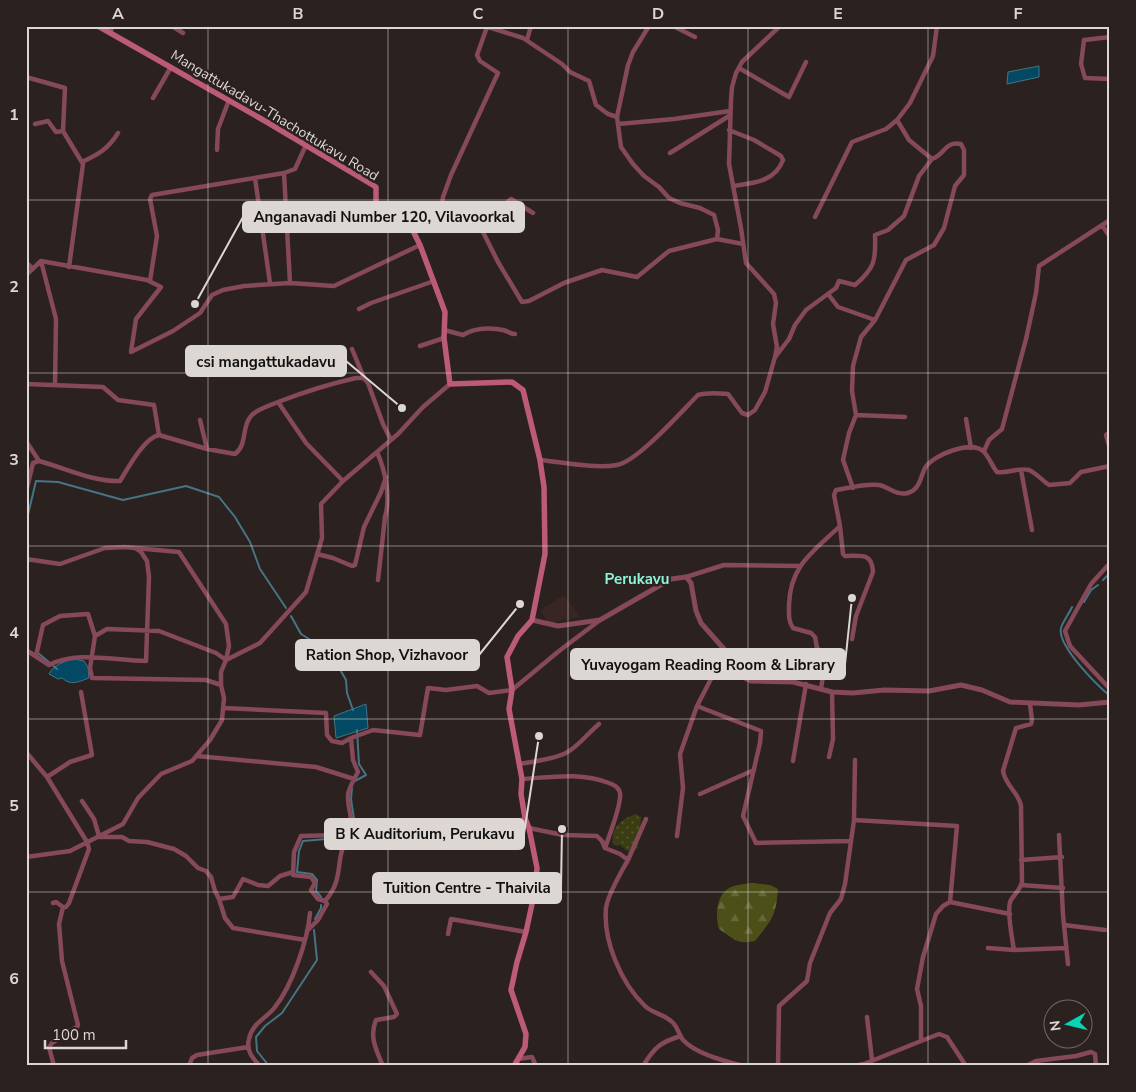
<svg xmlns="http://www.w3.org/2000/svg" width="1136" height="1092" font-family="'Nunito Sans',sans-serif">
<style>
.education{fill:#392524}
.green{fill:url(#green-dots)}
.forest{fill:url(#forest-firs)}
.water{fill:#044964;stroke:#457486}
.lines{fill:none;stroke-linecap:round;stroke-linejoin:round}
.stream{stroke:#457486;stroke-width:2}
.minor{stroke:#854959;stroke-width:4.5}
.tertiary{stroke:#854959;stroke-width:5}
.secondary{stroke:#bb5b76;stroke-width:5.5}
.grid{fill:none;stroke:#ddd7d4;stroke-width:1;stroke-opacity:0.55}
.labels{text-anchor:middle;stroke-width:5;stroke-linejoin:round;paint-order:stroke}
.street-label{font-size:14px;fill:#ddd7d4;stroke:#2b211e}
.neighbourhood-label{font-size:15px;font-weight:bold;fill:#8ff3db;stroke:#2b211e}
.leader{fill:none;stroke:#ddd7d4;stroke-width:2}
.callout-dot{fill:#ddd7d4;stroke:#2b211e;stroke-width:2}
.callout{fill:#ddd7d4;stroke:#ddd7d4;stroke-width:2}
.callout-label{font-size:15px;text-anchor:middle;font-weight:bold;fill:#111}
.neatline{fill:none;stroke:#ddd7d4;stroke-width:2}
.grid-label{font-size:16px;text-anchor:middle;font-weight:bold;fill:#ddd7d4}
</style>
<defs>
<pattern id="green-dots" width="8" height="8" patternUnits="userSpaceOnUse" patternTransform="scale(1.25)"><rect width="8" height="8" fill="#3a3c12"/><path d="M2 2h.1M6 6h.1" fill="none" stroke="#565734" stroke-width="1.8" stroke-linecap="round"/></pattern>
<pattern id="forest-firs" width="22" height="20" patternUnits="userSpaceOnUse" patternTransform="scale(1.25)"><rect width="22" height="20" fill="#4c4f18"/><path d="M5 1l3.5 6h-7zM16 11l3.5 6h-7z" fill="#656839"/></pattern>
</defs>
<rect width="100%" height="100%" fill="#2b211e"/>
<path class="education" d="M564 595 580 617 549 623 540 610Z"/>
<path class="green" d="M636 814 641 817 640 837 637 849 631 852 626 850 620 845 616 846 613 844C611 827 621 819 636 814Z"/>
<path class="forest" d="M754 883 770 885 778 889C776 916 772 920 755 941 736 945 733 938 719 929 715 916 716 896 729 888 736 884 746 884 754 883Z"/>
<path class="water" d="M1039 66V77L1007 84 1008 72Z
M74 659 84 661 88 667 89 678C78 682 71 686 62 678L58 679 49 674C53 665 65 661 74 659Z
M366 704 368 728 336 738 334 716Z"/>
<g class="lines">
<path class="stream" d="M26 523 36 481 58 482 123 500 186 486 219 497 235 517 250 542 260 569 286 608
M1103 580 1110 573
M1084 602 1091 590 1098 585
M1072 607C1069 614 1063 621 1061 628 1057 646 1097 685 1110 696
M291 616 301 634 322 647 338 666 346 680 347 693 353 710
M38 653 57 669
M355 781 366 775 359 764 357 730
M321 897 316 891 317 880 312 874 297 872 299 851 303 841 338 838 354 819 351 799 352 788
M315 919 321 908V905
M269 1066 257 1051 256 1037 265 1026 282 1013 317 960 314 930"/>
<path class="minor" d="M172 26 183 33
M485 26 523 38 562 64 570 72 589 81 596 105 608 114 617 117 621 147 633 164 644 176 659 187 669 198 680 203 700 208 714 215 718 230 717 239 743 244
M673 26 695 37
M110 32 113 26
M1110 37 1084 40 1081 64 1085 78 1110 79
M527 40 531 26
M739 68 789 97 806 62
M26 77 65 88 63 131 83 164 69 267
M153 98 171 67
M617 117 628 65 633 52 649 26
M35 124 48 121 56 132 63 131
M618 124 674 119 730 111
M729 130 754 140 781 156 783 160C775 182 753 183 733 186
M217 150 218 129 229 100
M670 153 729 116
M82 162C99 154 108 149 118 133
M284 173 290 283
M255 178 270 283
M441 216 476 218 498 262 522 302 529 301 564 283 602 270 637 277 669 251 717 239
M815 217 852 142 886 129 897 120
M1102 225 1110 237
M481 226 511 199 533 213
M411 227 436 230 439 225 443 197 451 175 498 73 480 61 477 55 487 27
M41 261 56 319 55 385
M26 262 33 269
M26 275 41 261 147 280 161 287 136 319 131 352 173 331 200 313 212 295 223 290 244 286 290 283 334 286 420 245
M150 281 157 236 150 199 152 195 284 173 295 169 306 145
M828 294 838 307 875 320
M359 309 371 303 434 281
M444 330 463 335C474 328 491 327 503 330 508 331 510 334 515 334
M420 346 444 338
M352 349 364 378
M776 356 789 339 795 325 806 310 836 288 839 281 855 285C875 268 876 260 875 235L888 230 904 216 919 176 932 159 909 140 897 120 910 103 933 56 937 26
M26 384 103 387 118 400 154 405 159 435
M278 402 306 443 343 481
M856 415 905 417
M966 419 971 448
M200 420 207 449
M1110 432 1106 435 1110 449
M26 441 39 461
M984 451 989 440 1002 429 1026 339 1036 293 1039 266 1110 220
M377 452C385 470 391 497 385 517L378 580
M540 460C563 462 594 469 617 465 638 461 681 412 698 395 708 392 718 393 728 394L742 413 748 415 755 410 765 392 775 357 777 347 773 324 776 303 774 294 746 263 741 228 729 164 731 100 732 87 736 73 742 62 780 26
M1021 470 1032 530
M853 488 843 460 849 433 856 415 852 391 853 366 861 337 875 320 906 260 934 245 944 228 955 186 964 175V150L961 144C944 141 946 154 932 159
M26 492 33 463 39 461C65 468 93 482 120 481 128 468 144 438 159 435L207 449 235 454C248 444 241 427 251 416 257 409 269 406 278 402 304 392 329 384 356 378H364L368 383 383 424 391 440
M840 526 834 495 836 490C849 488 866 483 879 485 889 487 897 496 908 493 920 489 920 478 925 468 933 455 972 439 984 452 989 457 992 466 997 472 1007 474 1019 467 1029 470 1036 473 1043 481 1049 485L1070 483 1081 472 1110 466
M317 554 333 558 352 566 355 565 364 527 381 492 386 477
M26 559 60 564 105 548 125 547 135 548 141 552 147 561 149 577 146 661C115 661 77 650 49 665L26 650
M1110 563 1091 584 1065 631 1070 646 1110 689
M686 577 724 565 799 566
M95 636 90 668 92 678 206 680 221 685
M36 656 43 625 60 616 88 614 95 636 107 629 159 631 216 653 226 660 229 646 226 624 179 552 135 548
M821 689 826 656 817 648 815 637 811 633 793 628C788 621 789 613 789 605 790 565 814 551 840 526L843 554 845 556C860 556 872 552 873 572L856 616 852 639
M697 706 761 731 760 743 743 816 756 843 851 841
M223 708 326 713 327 735 332 741 342 743 351 738 353 760 358 772C346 793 346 794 351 818L337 835 301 836 294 852 293 875 311 877 315 883 311 890 318 899 325 901 327 904 318 920 307 931
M351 738 373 730 420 735 428 688 446 690 477 686 489 693 512 690 559 651 600 620
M26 752 47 777 87 842 89 849 69 903 66 907H63L56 902 53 903
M197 756 316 767 354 779
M829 757 833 739 832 692
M793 761 806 684
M519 764C532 762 554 759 566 753 579 746 588 733 599 724
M47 777 70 762 92 755 81 692
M522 779C552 777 581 772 609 783 614 785 619 787 620 793 622 804 609 836 605 848
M700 794 754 770
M82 801 94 819 99 836
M854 820 957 826 950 902 1010 914
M529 828 563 835 597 836 602 841 605 848 620 854 628 860C622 870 607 897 606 908 603 941 621 983 645 1006 652 1013 663 1014 671 1021 678 1026 678 1034 683 1040 696 1054 725 1061 743 1066
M1059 835 1063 915 1068 964
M677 836 683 788 680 754 697 706 714 673 728 654
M97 837H122L129 841 147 842 174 849 186 856 198 868 206 871 211 877 215 891 219 899 233 897 243 879 258 885 268 886 280 876 293 872
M26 857 70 851 123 824 138 798 161 774 192 761 210 740 222 720 224 698 221 685V672L226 660 260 643 306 592 322 538 321 504 343 481 398 434 423 407 450 384
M628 860 646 819
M1021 860 1062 857
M1021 885 1063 888
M219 899 225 918 233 928 305 940
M325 901C346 877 333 859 349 836L369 828 382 830 413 838 473 825 486 826 503 822 514 823 525 818
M1064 925 1105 930
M448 934 451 919 526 932
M988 948 1014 950 1066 948
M1014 950C1012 938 1007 913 1010 902 1013 895 1020 891 1022 882L1021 806C1019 793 1005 785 1003 771L1016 728 1031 724 1032 720 1030 704
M371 972 384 986 397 1014 394 1017 376 1020C369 1036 376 1050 383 1066
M867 1017 872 1060
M921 1041 939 1034 947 1037 966 1066
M518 1059 532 1057 536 1066
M54 1066 49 1047 52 1043 77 1027 78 1025 62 961 59 924 63 907
M189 1066 192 1058 197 1055 248 1047
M260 1066C252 1058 246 1050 249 1039 252 1023 267 1018 275 1007 292 986 308 939 310 913
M643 1066C654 1048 660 1042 681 1036
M778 1066 779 1006 807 981 810 963 830 913 841 899 845 884 854 820 855 760
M854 1066 864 1064 921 1041V1006L917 989 923 957 936 914 943 906 950 902
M1026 1066 1036 1061 1076 1056 1091 1052 1095 1054 1096 1066"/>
<path class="tertiary" d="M532 620 558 626 600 620 671 579 686 577 691 583 696 611 701 623 724 649 739 675 751 681 793 682 832 692 853 693 884 690 929 691 961 685 982 690 1010 702 1079 705 1110 702"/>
<path class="secondary" d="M98 26 265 121 376 187V208L380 212 411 227 420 245 445 312 444 338 450 384 512 382 523 390 540 460 544 487 545 554 532 620 518 636 507 657 512 690 509 709 522 779 521 794 525 818 529 828 537 868 535 890 526 932 517 962 511 990 526 1034 525 1047 514 1066"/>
</g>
<path class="grid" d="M208 26V1066M388 26V1066M568 26V1066M748 26V1066M928 26V1066M26 200H1110M26 373H1110M26 546H1110M26 719H1110M26 892H1110"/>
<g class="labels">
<g class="street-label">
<text transform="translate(275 115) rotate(31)" y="5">Mangattukadavu-Thachottukavu Road</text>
</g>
<g class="neighbourhood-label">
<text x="637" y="584">Perukavu</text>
</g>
</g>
<path class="leader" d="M195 304L243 217M402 408L346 361M520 604L479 655M852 598L845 664M539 736L524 834M562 829L561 888"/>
<g class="callout-dot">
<circle cx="195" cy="304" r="5"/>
<circle cx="402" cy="408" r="5"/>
<circle cx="520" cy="604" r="5"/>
<circle cx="852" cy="598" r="5"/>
<circle cx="539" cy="736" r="5"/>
<circle cx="562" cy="829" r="5"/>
</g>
<g class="callout">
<rect x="243" y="202" width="281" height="30" rx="5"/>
<rect x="186" y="346" width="160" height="30" rx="5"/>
<rect x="296" y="640" width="183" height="30" rx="5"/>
<rect x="571" y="649" width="274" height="30" rx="5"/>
<rect x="325" y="819" width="199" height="30" rx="5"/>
<rect x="373" y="873" width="188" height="30" rx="5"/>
</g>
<g class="callout-label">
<text x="384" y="222">Anganavadi Number 120, Vilavoorkal</text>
<text x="266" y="367">csi mangattukadavu</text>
<text x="387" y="660">Ration Shop, Vizhavoor</text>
<text x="708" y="670">Yuvayogam Reading Room &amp; Library</text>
<text x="425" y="839">B K Auditorium, Perukavu</text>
<text x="467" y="893">Tuition Centre - Thaivila</text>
</g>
<rect width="1136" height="1092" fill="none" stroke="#2b211e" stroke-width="55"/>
<g transform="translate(1068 1024) rotate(262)"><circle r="24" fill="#2b211e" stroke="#726a67"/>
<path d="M0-4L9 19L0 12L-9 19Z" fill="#06d5b6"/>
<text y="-8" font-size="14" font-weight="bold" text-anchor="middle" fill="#ddd7d4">N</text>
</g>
<path d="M45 1040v8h81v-8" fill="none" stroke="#ddd7d4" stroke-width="2.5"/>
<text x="52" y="1040" font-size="15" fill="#ddd7d4" stroke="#2b211e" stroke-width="4" paint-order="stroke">100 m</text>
<rect x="28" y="28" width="1080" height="1036" class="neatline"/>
<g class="grid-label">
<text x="118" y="19">A</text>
<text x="298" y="19">B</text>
<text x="478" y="19">C</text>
<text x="658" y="19">D</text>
<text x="838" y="19">E</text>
<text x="1018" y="19">F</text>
<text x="14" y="120">1</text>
<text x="14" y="292">2</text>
<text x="14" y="465">3</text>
<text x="14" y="638">4</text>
<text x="14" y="811">5</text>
<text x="14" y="984">6</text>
</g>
</svg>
